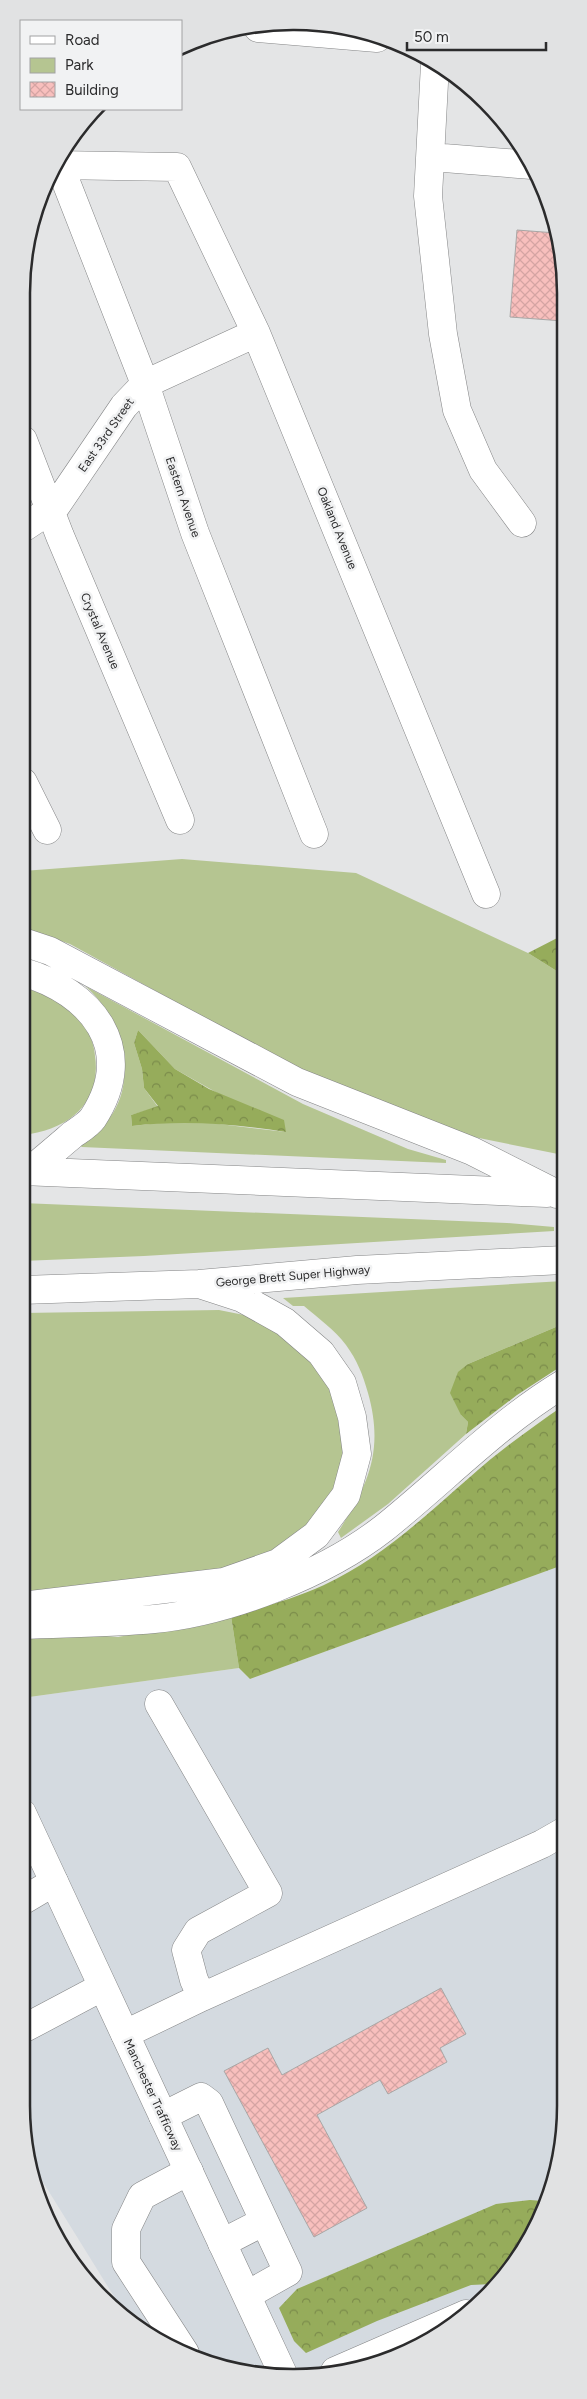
<svg xmlns="http://www.w3.org/2000/svg" width="587" height="2399" font-family="Figtree,sans-serif">
<style>
.built{fill:#d4dae0}
.green{fill:#b5c591;fill-rule:evenodd}
.forest{fill:url(#forest-crowns)}
.building{fill:url(#building-cross-hatch);stroke:#a8a7a6}
.lines{fill:none;stroke-linecap:round;stroke-linejoin:round}
.minor-casing{stroke:#848586;stroke-width:29}
.major-casing{stroke:#848586;stroke-width:29}
.highway-casing{stroke:#848586;stroke-width:29}
.minor{stroke:#fff;stroke-width:28}
.major{stroke:#fff;stroke-width:28}
.highway{stroke:#fff;stroke-width:28}
.labels{text-anchor:middle;stroke-width:5;stroke-linejoin:round;paint-order:stroke}
.street-label{font-size:12px;fill:#2b2b2c;stroke:#f1f2f3}
.rim{fill:none;stroke:#2b2b2c;stroke-width:2.5}
</style>
<defs>
<pattern id="forest-crowns" width="20" height="18" patternUnits="userSpaceOnUse" patternTransform="scale(1.25)"><rect width="20" height="18" fill="#96ac5b"/><path d="M2 6a3 3 0 1 1 6 0M12 15a3 3 0 1 1 6 0" fill="none" stroke="#7b8c4b"/></pattern>
<pattern id="building-cross-hatch" width="8" height="8" patternUnits="userSpaceOnUse" patternTransform="scale(1.25)"><rect width="8" height="8" fill="#f8bfbd"/><path d="M0 0l8 8M0 8l8-8" fill="none" stroke="#d5a4a3"/></pattern>
</defs>
<rect width="100%" height="100%" fill="#e4e5e6"/>
<path class="built" d="M563 1565V2141L529 2241 459 2321 364 2368 275 2377 173 2350 123 2311 33 2166 21 2106 22 1698 239 1668 250 1679Z"/>
<path class="green" d="M182 859 356 873 528 953 563 975V1155L469 1136 298 1069 70 944 23 928V871Z
M85 986 303 1104 408 1149 446 1160V1163L82 1147 79 1145C91 1136 104 1126 113 1113 138 1073 119 1014 85 986ZM138 1030 175 1069 286 1132 211 1123H159L132 1126 131 1115 158 1107 144 1088 142 1069 134 1043Z
M23 987C42 993 66 1003 79 1018 88 1029 94 1042 95 1056 102 1105 66 1130 23 1135Z
M22 1203 507 1223 554 1227V1231L144 1256 22 1261Z
M563 1281V1324L468 1364 461 1415 468 1422 466 1434 388 1504 341 1538 338 1532C369 1484 384 1450 368 1393 363 1375 357 1360 346 1345 335 1330 318 1318 304 1306H293L283 1298Z
M219 1310 254 1317 304 1347 337 1392 345 1450 336 1485 322 1513 273 1557 236 1568 22 1595V1313Z
M231 1616 239 1668 22 1698V1641L26 1638 64 1633 118 1637Z"/>
<path class="forest" d="M563 935V975L528 953Z
M138 1030 175 1069 209 1089 284 1120 286 1132C234 1124 185 1120 132 1126L131 1115 158 1106 144 1088 142 1069 134 1043Z
M563 1324V1365L517 1395 466 1434 468 1422 461 1415 450 1393 458 1372 468 1364Z
M563 1406V1565L250 1679 239 1668 231 1616C262 1607 294 1599 324 1585 380 1559 424 1517 470 1477 499 1451 531 1428 563 1406Z
M530 2200 543 2201 529 2241 492 2284 471 2285 377 2321 306 2353 294 2341 279 2308 297 2289 496 2204Z"/>
<path class="building" d="M517 230 556 233 563 258V321L510 317Z
M441 1988 466 2034 440 2048 447 2062 388 2094 380 2080 317 2115 367 2208 314 2237 224 2071 268 2048 282 2075Z"/>
<g class="lines">
<defs>
<path id="minor" d="M435 64 428 196 443 334 457 410 483 470 522 523
M431 157 532 165
M57 159 145 384 195 533 314 834
M55 165 177 167 256 333 486 894
M23 440 60 536 180 820
M23 528 56 506 124 406 145 384 256 333
M23 782 47 830
M22 1901 54 1882
M202 1997 542 1844 563 1832
M21 2030 102 1987
M125 2034 202 1997 194 1980 186 1950 198 1931 268 1893 159 1704
M163 2116 201 2097 209 2103 288 2272 247 2295
M222 2243 263 2222
M185 2353 126 2262V2229L142 2196 189 2171
M335 2371 466 2314"/>
<path id="major" d="M258 28 377 38
M22 1813 284 2376"/>
<path id="highway" d="M23 942 50 951 297 1082 472 1151 557 1194
M23 972C92 992 138 1049 93 1118 88 1125 79 1130 72 1135 58 1147 43 1160 28 1172
M22 1171 547 1193
M22 1290 199 1284 357 1270 563 1260
M22 1606 224 1582 278 1563 316 1535 346 1495 357 1454 352 1417 342 1383 321 1353 285 1322 242 1298 199 1284
M22 1625C66 1623 110 1623 154 1619 228 1612 325 1574 384 1528 444 1480 497 1424 563 1384"/>
</defs>
<use href="#minor" class="minor-casing"/>
<use href="#major" class="major-casing"/>
<use href="#highway" class="highway-casing"/>
<use href="#minor" class="minor"/>
<use href="#major" class="major"/>
<use href="#highway" class="highway"/>
</g>
<g class="labels">
<g class="street-label">
<text transform="translate(106 435) rotate(-55)" y="4">East 33rd Street</text>
<text transform="translate(183 497) rotate(71)" y="4">Eastern Avenue</text>
<text transform="translate(337 528) rotate(68)" y="4">Oakland Avenue</text>
<text transform="translate(100 631) rotate(67)" y="4">Crystal Avenue</text>
<text transform="translate(293 1276) rotate(-5)" y="4">George Brett Super Highway</text>
<text transform="translate(153 2095) rotate(65)" y="4">Manchester Trafficway</text>
</g>
</g>
<path d="M0 0H587V2399H0ZM293 30H294A263 263 0 0 1 557 293V2106A263 263 0 0 1 294 2369H293A263 263 0 0 1 30 2106V293A263 263 0 0 1 293 30Z" fill="#e1e2e3" fill-rule="evenodd"/>
<path class="rim" d="M293 30H294A263 263 0 0 1 557 293V2106A263 263 0 0 1 294 2369H293A263 263 0 0 1 30 2106V293A263 263 0 0 1 293 30Z"/>
<rect x="20" y="20" width="162" height="90" fill="#f1f2f3" stroke="#a2a2a3"/>
<rect x="30" y="36" width="25" height="8" fill="#ffffff" stroke="#a2a2a3"/>
<text x="65" y="45" font-size="15" fill="#2b2b2c">Road</text>
<rect x="30" y="58" width="25" height="15" fill="#b5c591" stroke="#a2a2a3"/>
<text x="65" y="70" font-size="15" fill="#2b2b2c">Park</text>
<rect x="30" y="82" width="25" height="15" fill="url(#building-cross-hatch)" stroke="#a2a2a3"/>
<text x="65" y="95" font-size="15" fill="#2b2b2c">Building</text>
<path d="M407 42v8h139v-8" fill="none" stroke="#2b2b2c" stroke-width="2.5"/>
<text x="414" y="42" font-size="15" fill="#2b2b2c" stroke="#f1f2f3" stroke-width="4" paint-order="stroke">50 m</text>
</svg>
